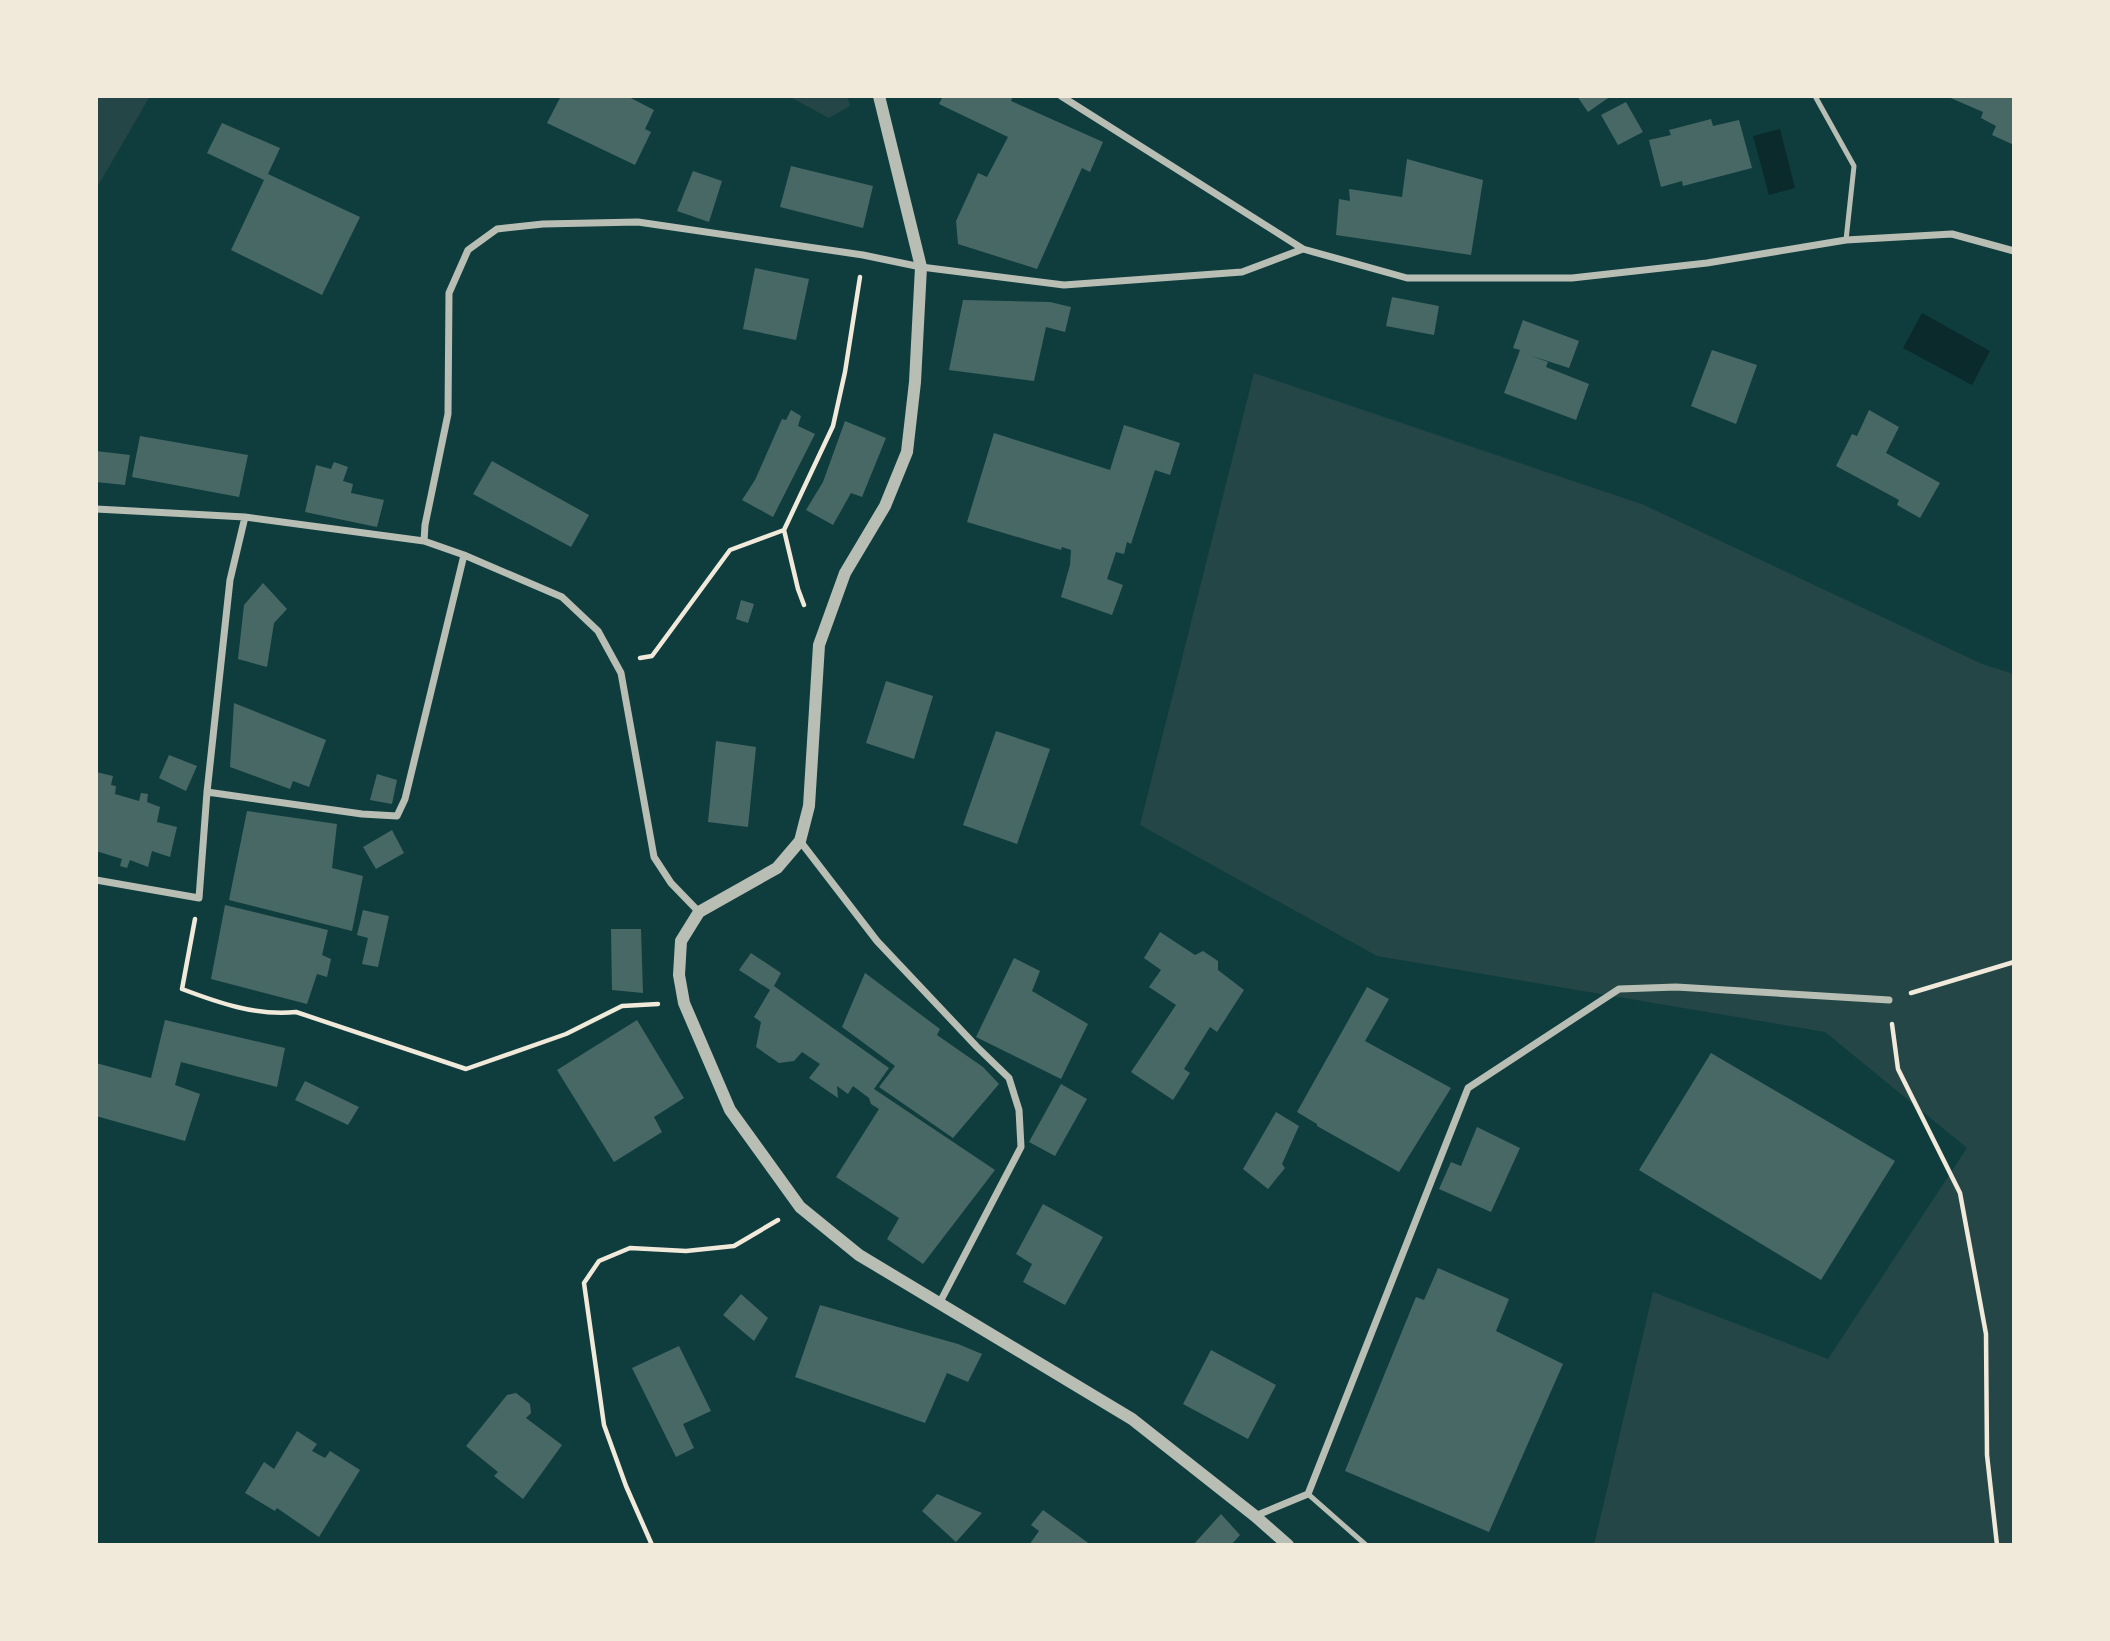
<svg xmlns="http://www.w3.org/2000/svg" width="2110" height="1641" font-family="Overpass,sans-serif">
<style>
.green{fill:#244646}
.water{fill:#0a2a2b}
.building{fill:#486865}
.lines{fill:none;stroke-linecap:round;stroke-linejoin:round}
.path{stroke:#f1e9da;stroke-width:4.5}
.service{stroke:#b8beb3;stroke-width:5}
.minor{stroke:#b8beb3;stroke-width:7}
.tertiary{stroke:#b8beb3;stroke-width:12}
</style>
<rect width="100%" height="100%" fill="#0f3d3e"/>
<path class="green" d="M96 96H150L96 189Z
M788 96H847L850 106 829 118Z
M1254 373 1644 505 1982 664 2014 674V1545H1594L1653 1292 1828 1359 1967 1148 1825 1032 1377 956 1140 825Z"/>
<path class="water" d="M1780 129 1795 188 1769 195 1753 136Z
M1922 313 1990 351 1972 385 1903 348Z"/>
<path class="building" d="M561 96H627L654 110 645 129 651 132 635 165 547 123Z
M943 96H1013L1011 101 1103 142 1090 172 1082 168 1037 269 958 244 956 221 978 173 987 177 1008 137 939 104Z
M1577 96H1611L1588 112Z
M1946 96H2014V145L1992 135 1996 126 1981 118 1983 112Z
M1626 102 1643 132 1618 145 1601 115Z
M1711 119 1713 126 1739 120 1752 168 1683 186 1682 181 1661 187 1649 140 1671 135 1669 130Z
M222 123 280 148 268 174 360 217 322 295 231 250 264 180 207 153Z
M1407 159 1483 180 1471 255 1336 235 1339 199 1350 201 1349 189 1402 197Z
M791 166 873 186 863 228 780 207Z
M693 171 722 181 709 222 677 211Z
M755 268 809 279 796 340 743 329Z
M1392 297 1439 306 1434 335 1386 326Z
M963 300 1050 302 1071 307 1065 332 1046 327 1034 381 949 370Z
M1523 320 1579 341 1569 368 1529 355 1548 362 1546 367 1589 384 1576 420 1504 393 1520 350 1513 348Z
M1712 350 1757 365 1736 424 1691 406Z
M791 410 801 416 798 426 815 434 773 517 742 500 755 480 782 419 786 420Z
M1869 410 1899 427 1886 453 1940 483 1920 518 1897 505 1899 500 1836 466 1852 434 1857 436Z
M845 421 886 438 862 497 851 493 833 525 806 510 823 482Z
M1124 425 1180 443 1170 475 1155 470 1131 544 1127 542 1124 554 1116 552 1107 579 1123 585 1112 615 1061 597 1070 565 1071 550 1062 547 1061 550 967 522 994 433 1110 470Z
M140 436 248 455 239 497 132 477Z
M96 451 130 455 125 485 96 482Z
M492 461 589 515 571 547 473 494Z
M334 462 348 467 343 481 353 484 351 493 384 500 377 527 305 512 316 465 331 469Z
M263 583 287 609 274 623 267 667 238 659 244 605Z
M741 600 754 604 748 623 736 619Z
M886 681 933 696 914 759 866 743Z
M234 703 326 740 309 787 293 781 290 789 230 767Z
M996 731 1050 749 1017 844 963 825Z
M716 741 756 747 748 827 708 822Z
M169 755 197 766 186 791 159 778Z
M96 772 113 776 111 785 116 786 115 794 139 801 141 793 148 794 147 802 160 807 157 822 177 827 170 857 152 851 148 867 130 860 127 868 120 866 122 859 96 851Z
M377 774 397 780 392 804 370 800Z
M247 811 337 824 332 868 363 876 352 931 229 900Z
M392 830 404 853 376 869 363 847Z
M225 905 328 930 322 955 331 959 327 977 317 974 307 1004 211 979Z
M363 910 389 916 378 967 362 964 368 938 357 935Z
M611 929H641L643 993 612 990Z
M1160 932 1195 955 1203 951 1218 961V970L1244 990 1217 1032 1210 1027 1184 1069 1190 1073 1173 1100 1131 1072 1176 1005 1149 987 1161 970 1144 958Z
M751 953 781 973 774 986 889 1068 874 1089 995 1170 923 1264 887 1239 899 1218 836 1177 879 1109 871 1104 869 1098 853 1086 848 1094 837 1086 838 1098 809 1078 820 1064 802 1052 794 1061 779 1063 756 1047 761 1022 754 1017 770 990 739 970Z
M1014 958 1040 971 1032 991 1088 1024 1061 1079 976 1037Z
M865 973 940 1029 937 1035 983 1067 999 1084 953 1138 879 1087 895 1066 842 1027Z
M1367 987 1389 999 1365 1041 1451 1088 1399 1172 1317 1126V1124L1297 1112Z
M165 1020 285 1048 277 1087 181 1062 175 1085 200 1094 185 1141 96 1116V1063L151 1078Z
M637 1020 684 1098 654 1117 662 1132 614 1162 557 1070Z
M1711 1053 1895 1161 1821 1280 1639 1170Z
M305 1081 359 1107 348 1125 295 1100Z
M1061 1084 1087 1099 1055 1156 1029 1142Z
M1276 1112 1299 1126 1282 1164 1285 1168 1268 1189 1243 1169Z
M1477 1127 1520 1148 1491 1212 1439 1189 1451 1162 1461 1166Z
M1043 1204 1103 1237 1065 1305 1023 1282 1032 1264 1016 1254Z
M1438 1268 1509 1299 1496 1331 1563 1364 1489 1532 1345 1471 1416 1297 1424 1300Z
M741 1294 768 1318 754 1341 723 1315Z
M820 1305 958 1344 982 1354 968 1382 947 1373 925 1423 795 1377Z
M679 1346 711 1411 683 1424 694 1448 676 1457 632 1368Z
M1211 1350 1276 1385 1248 1439 1183 1404Z
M516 1393 530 1404 531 1413 526 1418 562 1445 523 1499 494 1476 498 1472 466 1446 507 1395Z
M297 1431 317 1444 312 1451 325 1458 330 1451 360 1470 319 1537 277 1508 275 1511 245 1493 264 1462 274 1469Z
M937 1494 982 1513 956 1542 922 1511Z
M1043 1510 1091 1545H1029L1039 1531 1031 1525Z
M1221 1514 1240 1535 1231 1545H1193Z"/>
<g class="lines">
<path class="path" d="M804 605 798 589 784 530 833 426 845 372 860 277
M640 658 652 656 730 550 784 530
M195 919 182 989C219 1003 256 1016 296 1012L466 1069 566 1034 622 1006 658 1004
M1911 993 2014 962
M1892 1024 1898 1069 1960 1193 1986 1334 1987 1455 1997 1545
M652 1545 626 1486 604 1425 584 1283 599 1261 630 1248 686 1251 734 1246 778 1220"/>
<path class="service" d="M1815 96 1854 166 1846 240
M1308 1494 1366 1545"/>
<path class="minor" d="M1061 96 1303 249 1407 278H1572L1707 263 1846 240 1952 234 2014 251
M96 509 245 517 424 541 464 555 562 597 598 631 621 673 654 857 671 883 699 912
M424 541 425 525 448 414 449 293 468 250 497 229 543 224 638 222 863 255 921 267 1064 285 1242 272 1303 249
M207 792 362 814 397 816 405 799 464 555
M800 841 877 941 977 1047 1009 1078 1019 1110 1021 1147 939 1304
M96 880 199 898 207 792 230 580 245 517
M1255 1516 1308 1494 1468 1088 1619 989 1676 987 1889 1000"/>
<path class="tertiary" d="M879 96 921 267 915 382 907 452 885 506 845 573 819 645 809 806 800 841 777 868 699 912 681 941 679 975 684 1003 730 1110 800 1207 859 1255 1132 1419 1255 1516 1288 1545"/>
</g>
<rect width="2110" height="1641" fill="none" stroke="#f1e9da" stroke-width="196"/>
</svg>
